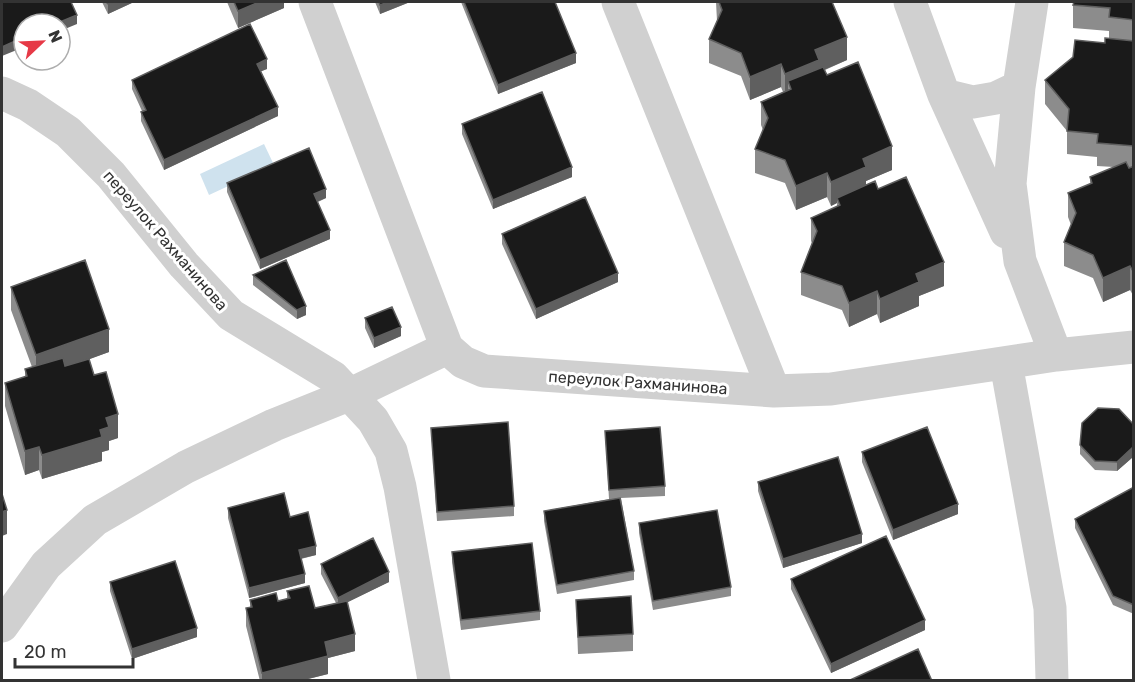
<svg xmlns="http://www.w3.org/2000/svg" width="1135" height="682" font-family="Rubik,sans-serif">
<style>
.water{fill:#cfe2ee}
.lines{fill:none;stroke-linecap:round;stroke-linejoin:round}
.minor{stroke:#d0d0d0;stroke-width:33}
.wall{fill:#8c8c8c}
.shaded-wall{fill:#5f5f5f}
.building{fill:#1a1a1a;stroke:#5f5f5f;stroke-width:1.5}
.labels{text-anchor:middle;stroke-width:6;stroke-linejoin:round;paint-order:stroke}
.street-label{font-size:16px;fill:#333;stroke:#fff}
</style>
<rect width="100%" height="100%" fill="#fff"/>
<path class="water" d="M264 144 274 165 209 195 200 174Z"/>
<g class="lines">
<path class="minor" d="M315 2 447 348 463 362 484 371 774 391 831 389 1056 355 1134 347
M618 2 774 391
M910 2 944 95 1006 232
M1032 2 1019 87 1010 184 1020 261 1056 355
M2 93 28 105 68 132 111 175 184 265 231 315 333 377 373 420 391 451 400 487 434 680
M944 95 973 102 996 98 1019 87
M1006 363 1050 608 1052 680
M2 626 46 565 95 520 186 467 274 425 351 394 447 348"/>
</g>
<path class="wall" d="M102 2H134L108 14Z
M227 2H284V8L238 28Z
M375 2H410L380 14Z
M461 2H555L576 63 498 94Z
M716 2H832L847 60 825 70 827 75 892 170 866 181V185L878 189 944 286 919 296V306L880 323 877 314 849 327 842 310 801 295V272L812 243 811 241V218L837 207V203L831 206 827 197 796 210 785 183 755 173V149L763 130 761 125V102L783 92 781 87 750 100 741 76 709 63V39L717 21Z
M1134 2V297L1130 290 1103 302 1093 278 1064 266V242L1071 225 1068 217V193L1090 184V177L1114 167 1097 166V157L1067 154V131L1045 104V80L1105 43 1109 38V31L1073 28V5Z
M267 69 261 71 278 116 164 170 141 121V112L142 111 132 89V80Z
M462 124 572 177 493 209 462 134Z
M227 183 326 198 318 202 330 239 260 269 227 192Z
M502 234 618 282 536 319 502 244Z
M253 275 306 315 297 319 253 285Z
M11 287 109 352 89 359 94 375 118 438 109 441V450L102 452V461L42 479 39 470 25 475 5 406V383L25 377V369L32 367 11 310Z
M365 318 401 336 374 348 365 328Z
M431 428 514 506V516L437 521Z
M605 431 665 486V496L621 498 634 571V580L557 594 544 521V511L609 499Z
M1080 445 1133 457 1117 471 1095 470 1080 454Z
M862 452 958 514 893 540 862 462Z
M758 482 862 543 783 568 758 491Z
M1134 487V614L1113 605 1075 528V519Z
M228 508 290 517 316 555 301 559 305 583 249 598 228 518Z
M639 523 731 587V596L653 610 639 533Z
M452 552 540 611V620L461 630 452 562Z
M321 564 389 582 347 602 355 651 328 658V674L300 681H260L246 626V608L250 607V600L278 601 287 599V591L315 608 336 603 321 574Z
M791 579 925 630 831 673 791 589Z
M110 582 197 637 132 659 110 591Z
M576 600 633 634V651L578 654Z"/>
<path class="shaded-wall" d="M114 2H134L108 14V4Z
M259 2H284V8L238 28V11Z
M388 2H410L380 14V5Z
M77 15V24L60 31V24H55Z
M24 37V47L2 56V47Z
M847 37V60L819 72 791 89 788 81V96L785 97V74L815 50Z
M576 53V63L498 94V85Z
M267 59V69L257 73V64Z
M781 64V87L750 100V77Z
M278 107V116L164 170V160Z
M892 146V170L866 181V191L837 198V203L831 206V182L863 159Z
M572 167V177L493 209V200Z
M827 173V197L796 210V186Z
M326 189V198L314 203V194Z
M330 230V239L260 269V260Z
M944 262V286L919 296V306L880 323V299L916 274Z
M1130 266V290L1103 302V278Z
M618 273V282L536 319V309Z
M877 291V314L849 327V303Z
M306 306V315L297 319V310Z
M401 327V336L374 348V338Z
M109 329V352L36 379V355Z
M118 414V438L109 441V450L102 452V461L42 479V455L100 430 106 418Z
M1134 441 1133 457 1117 471V462Z
M39 447V470L25 475V451Z
M958 504V514L893 540V530Z
M7 510V534L2 536V512Z
M862 534V543L783 568V559Z
M316 546V555L299 559V550Z
M389 572V582L338 607V598Z
M305 574V583L249 598V588Z
M925 620V630L831 673V664Z
M197 628V637L132 659V649Z
M355 634V651L328 658V674L300 681H262V673L325 642Z"/>
<path class="building" d="M2 2H71L77 15 55 24H24V37L2 47Z
M106 2H114L108 4Z
M234 2H259L238 11Z
M379 2H388L380 5Z
M464 2H555L576 53 498 85Z
M719 2H832L847 37 815 50 819 60 785 74 781 64 750 77 741 53 709 39 722 10Z
M1074 2H1134V20L1109 17 1110 8 1073 5Z
M250 24 267 59 257 64 278 107 164 160 141 112 146 110 132 80Z
M1105 38 1134 41V146L1097 143 1098 134 1067 131 1069 109 1045 80 1073 57 1075 40 1105 43Z
M858 62 892 146 863 159 866 167 831 182 827 173 796 186 785 160 755 149 768 118 761 102 791 89 788 81 823 67 827 75Z
M542 92 572 167 493 200 462 124Z
M309 148 326 189 314 194 330 230 260 260 227 183Z
M1126 162 1129 168 1134 166V273L1130 266 1103 278 1093 255 1064 242 1076 213 1068 193 1092 183 1090 177Z
M906 177 944 262 916 274 919 282 880 299 877 291 849 303 842 286 801 272 817 231 811 218 840 205 837 198 875 181 878 189Z
M585 197 618 273 536 309 502 234Z
M85 260 109 329 36 355 11 287Z
M286 260 306 306 297 310 253 275Z
M392 307 401 327 374 338 365 318Z
M63 358 65 366 89 359 94 375 106 372 118 414 106 418 109 427 100 430 102 437 42 455 39 447 25 451 5 383 27 376 25 369Z
M1098 408 1119 409 1134 425 1133 447 1117 462 1095 461 1080 445 1082 423Z
M508 422 514 506 437 512 431 428Z
M660 427 665 486 609 490 605 431Z
M927 427 958 504 893 530 862 452Z
M838 457 862 534 783 559 758 482Z
M1134 487V605L1113 596 1075 519Z
M284 493 290 517 308 512 316 546 299 550 305 574 249 588 228 508Z
M2 494 7 510 2 512Z
M620 498 634 571 557 585 544 511Z
M717 510 731 587 653 601 639 523Z
M886 536 925 620 831 664 791 579Z
M373 538 389 572 338 598 321 564Z
M532 543 540 611 461 620 452 552Z
M175 561 197 628 132 649 110 582Z
M309 586 315 608 347 601 355 634 325 642 328 656 262 673 246 608 252 607 250 600 276 593 278 601 290 598 287 591Z
M631 596 633 634 578 637 576 600Z
M918 649 932 681H848Z"/>
<g class="labels">
<g class="street-label">
<text transform="translate(166 240) rotate(49)" y="6">переулок Рахманинова</text>
<text transform="translate(638 382) rotate(4)" y="6">переулок Рахманинова</text>
</g>
</g>
<rect width="1135" height="682" fill="none" stroke="#333333" stroke-width="6"/>
<g transform="translate(42 42) rotate(67)"><circle r="28" fill="#ffffff" stroke="#adadad" stroke-width="1.5"/>
<path d="M0-4.5L10 22L0 15L-10 22Z" fill="#e63946"/>
<text y="-9" font-size="16" font-weight="bold" text-anchor="middle" fill="#333333">N</text>
</g>
<path d="M15 658v9h118v-9" fill="none" stroke="#333333" stroke-width="3"/>
<text x="24" y="658" font-size="18" fill="#333333" stroke="#ffffff" stroke-width="4.5" paint-order="stroke">20 m</text>
</svg>
